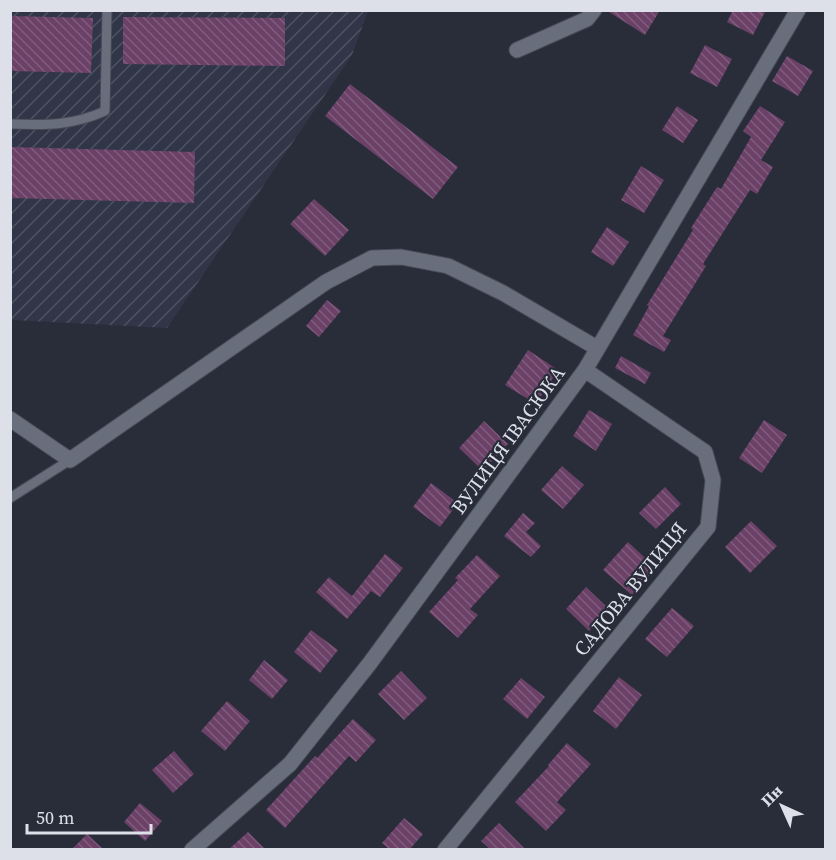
<svg xmlns="http://www.w3.org/2000/svg" width="836" height="860" font-family="'Source Serif 4',serif">
<style>
.industrial{fill:url(#industrial-furrows)}
.building{fill:url(#building-back-hatch)}
.lines{fill:none;stroke-linecap:round;stroke-linejoin:round}
.service-casing{stroke:#464a54;stroke-width:11}
.minor-casing{stroke:#464a54;stroke-width:17}
.service{stroke:#696e7d;stroke-width:9}
.minor{stroke:#696e7d;stroke-width:15}
.labels{text-anchor:middle;stroke-width:4.5;stroke-linejoin:round;paint-order:stroke}
.street-label{font-size:20px;fill:#dde0e8;stroke:#292c39}
</style>
<defs>
<pattern id="industrial-furrows" width="10" height="10" patternUnits="userSpaceOnUse" patternTransform="scale(1.5)"><rect width="10" height="10" fill="#303547"/><path d="M-1 1l2-2M0 10L10 0M9 11l2-2" fill="none" stroke="#4e5262"/></pattern>
<pattern id="building-back-hatch" width="6" height="6" patternUnits="userSpaceOnUse" patternTransform="scale(1.5)"><rect width="6" height="6" fill="#6b4168"/><path d="M-1 5l2 2M0 0l6 6M5-1l2 2" fill="none" stroke="#805c7e"/></pattern>
</defs>
<rect width="100%" height="100%" fill="#292c39"/>
<path class="industrial" d="M10 11H368L352 55 167 328 11 320Z"/>
<path class="building" d="M606 10H660L645 35Z
M733 10H766L753 35 727 22Z
M10 16 93 18 91 73 10 71Z
M123 17 285 18V66L123 64Z
M705 45 732 59 717 87 690 73Z
M787 56 813 71 798 96 772 81Z
M350 84 458 167 433 199 325 116Z
M677 106 698 120 683 143 662 130Z
M760 106 785 122 761 160 773 167 757 194 750 190 703 264 706 266 663 336 671 340 664 352 633 335 649 306 647 305 693 230 691 228 717 187 721 189 751 137 743 131Z
M10 147 195 152 194 203 10 198Z
M641 166 664 180 644 213 621 200Z
M314 199 349 230 325 256 290 224Z
M607 227 629 242 613 266 591 252Z
M327 300 341 311 319 337 306 326Z
M528 350 558 370 536 404 505 385Z
M621 356 651 373 645 384 615 368Z
M589 410 612 424 596 451 573 436Z
M764 420 787 435 762 473 739 458Z
M484 421 508 444 483 471 459 448Z
M562 466 584 485 563 509 541 490Z
M431 483 458 503 440 527 413 507Z
M665 487 681 504 656 529 639 513Z
M523 513 535 523 526 532 541 546 531 557 504 536Z
M751 521 777 546 750 573 725 547Z
M628 542 656 568 632 595 603 570Z
M385 554 403 568 380 597 371 591 347 619 316 592 329 577 352 596Z
M477 555 500 576 470 609 478 615 458 638 429 612 458 580 455 578Z
M586 587 609 609 589 631 566 609Z
M672 608 694 626 667 657 645 639Z
M311 630 338 650 320 673 294 652Z
M264 660 288 680 272 699 249 680Z
M401 671 427 698 404 720 378 694Z
M619 677 642 695 616 729 593 711Z
M521 678 545 697 527 719 503 699Z
M227 701 250 721 225 751 201 731Z
M353 719 376 740 356 762 349 756 285 828 266 810 315 756 317 758Z
M567 743 591 764 557 802 566 810 546 831 515 802 549 766 548 765Z
M174 751 194 774 173 793 152 770Z
M140 803 162 821 145 841 124 822Z
M404 818 423 834 410 849H389L382 843Z
M499 823 525 849H490L481 841Z
M248 832 265 849H229Z
M87 834 103 849H72Z"/>
<g class="lines">
<defs>
<path id="service" d="M10 124C46 125 72 126 105 111L107 10
M10 498 70 460"/>
<path id="minor" d="M517 50 587 19 594 10
M10 419 70 460 326 282 372 258 401 257 448 266 503 293 597 348
M192 850 290 764 370 663 585 370 798 10
M445 850 708 527 713 480 705 452 585 370"/>
</defs>
<use href="#service" class="service-casing"/>
<use href="#minor" class="minor-casing"/>
<use href="#service" class="service"/>
<use href="#minor" class="minor"/>
</g>
<g class="labels">
<g class="street-label">
<text transform="translate(508 440) rotate(-54)" y="7">ВУЛИЦЯ ІВАСЮКА</text>
<text transform="translate(630 589) rotate(-51)" y="7">САДОВА ВУЛИЦЯ</text>
</g>
</g>
<rect width="836" height="860" fill="none" stroke="#dde0e8" stroke-width="24"/>
<g transform="translate(782 806) rotate(315)" stroke="#292c39" stroke-width="4.5" paint-order="stroke">
<path d="M0-4.5L10 22L0 15L-10 22Z" fill="#dde0e8"/>
<text y="-9" font-size="16" font-weight="bold" text-anchor="middle" fill="#dde0e8">Пн</text>
</g>
<path d="M27 824v9h124v-9" fill="none" stroke="#dde0e8" stroke-width="3"/>
<text x="36" y="824" font-size="18" fill="#dde0e8" stroke="#292c39" stroke-width="4.5" paint-order="stroke">50 m</text>
</svg>
